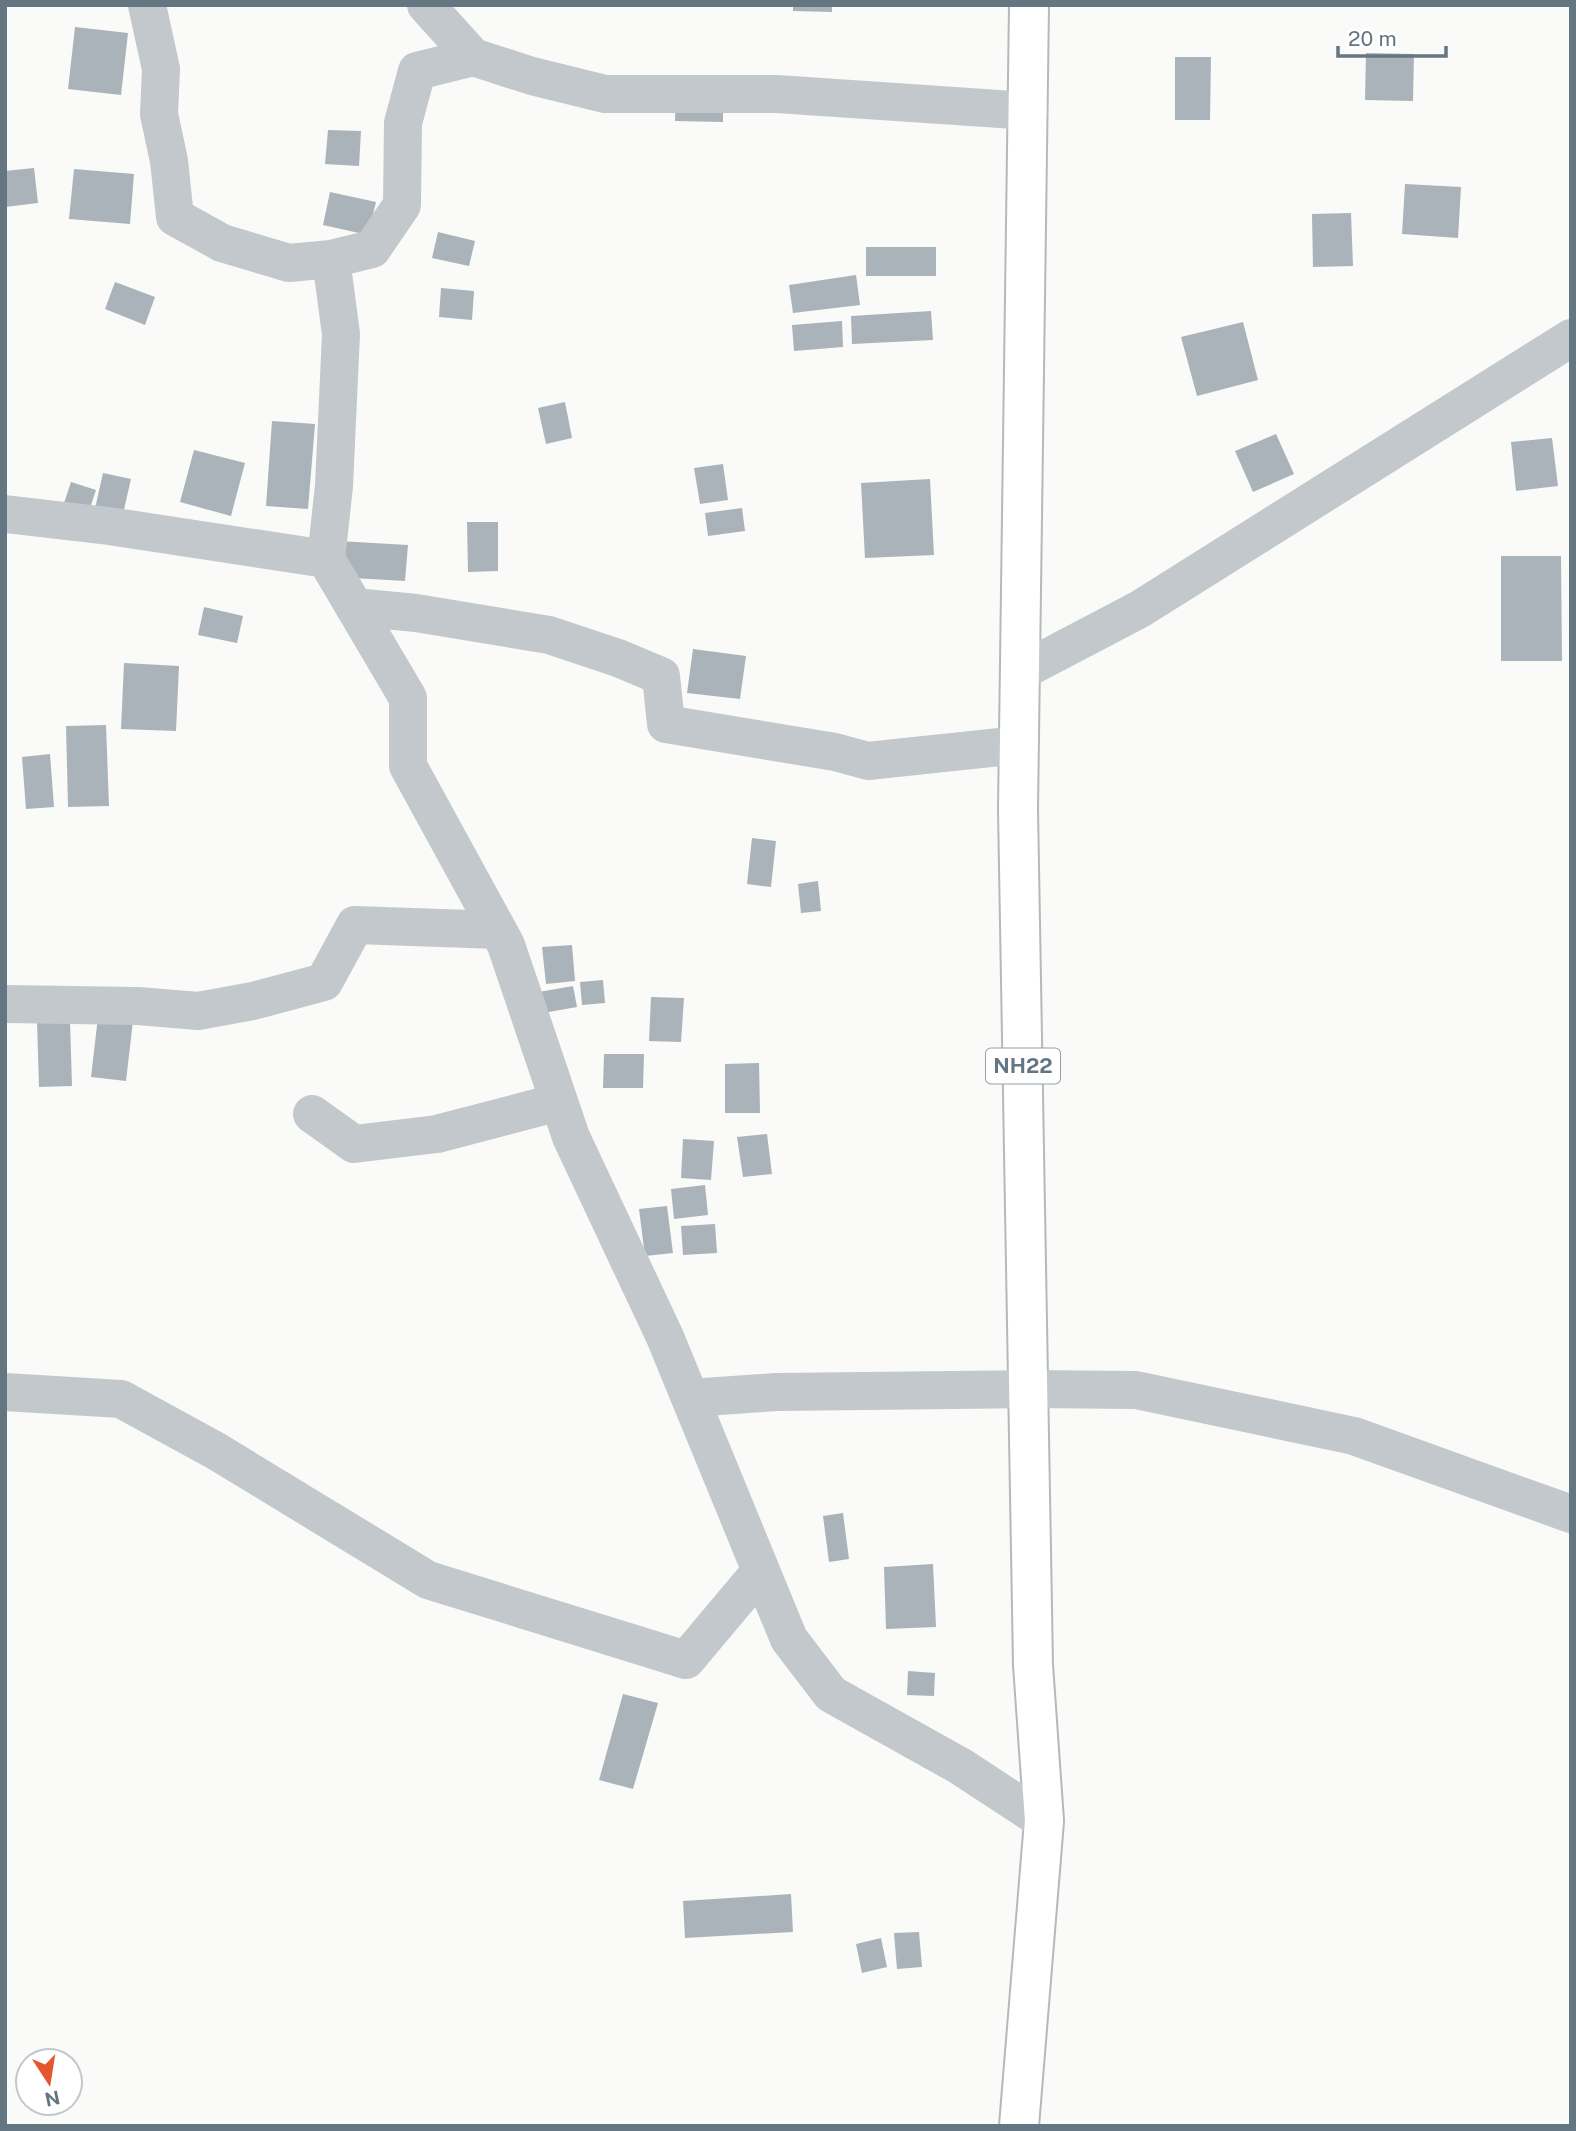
<svg xmlns="http://www.w3.org/2000/svg" width="1576" height="2131" font-family="'Public Sans',sans-serif">
<style>
.building{fill:#aab3b9}
.lines{fill:none;stroke-linecap:round;stroke-linejoin:round}
.highway-casing{stroke:#b4b9bd;stroke-width:42}
.minor{stroke:#c3c8cc;stroke-width:38}
.highway{stroke:#fff;stroke-width:38}
.labels{text-anchor:middle;stroke-width:7;stroke-linejoin:round;paint-order:stroke}
.shield{fill:#fff;stroke:#939fa8;stroke-width:2}
.shield-label{font-size:21px;font-weight:bold;fill:#657683}
</style>
<rect width="100%" height="100%" fill="#fafaf8"/>
<path class="building" d="M793 5H832V12L793 11Z
M75 27 128 33 121 95 68 89Z
M1366 53 1414 54 1413 101 1365 100Z
M1175 57H1211L1210 120H1175Z
M676 94H723V122L675 121Z
M328 130 361 131 359 166 325 164Z
M34 168 38 203 5 207V171Z
M74 169 134 174 130 224 69 219Z
M1405 184 1461 187 1458 238 1402 234Z
M330 192 376 202 368 235 323 225Z
M1351 213 1353 266 1313 267 1312 214Z
M438 232 475 241 469 266 432 258Z
M866 247H936V276H866Z
M856 275 860 305 793 313 789 285Z
M115 282 155 297 145 325 105 309Z
M441 288 474 291 472 320 439 317Z
M931 311 933 340 852 344 851 316Z
M842 321 843 347 794 351 792 325Z
M1243 322 1258 380 1197 396 1181 337Z
M565 402 572 438 546 444 538 408Z
M272 421 315 424 308 509 266 506Z
M1276 434 1294 474 1253 492 1235 451Z
M1552 438 1558 486 1516 491 1511 442Z
M194 450 245 463 231 516 180 502Z
M723 464 728 500 700 504 694 468Z
M103 473 131 479 122 518 94 513Z
M930 479 934 555 865 558 861 483Z
M71 482 96 490 86 520 61 512Z
M742 508 745 531 708 536 705 513Z
M467 522H498V571L468 572Z
M321 540 408 545 405 581 318 576Z
M1501 556H1561L1562 661H1501Z
M204 607 243 616 237 643 198 635Z
M693 649 746 656 740 699 687 693Z
M124 663 179 666 176 731 121 729Z
M106 725 109 806 68 807 66 726Z
M50 754 54 807 26 809 22 757Z
M752 838 776 841 771 887 747 884Z
M818 881 821 911 801 913 798 884Z
M572 945 575 981 546 984 542 947Z
M603 980 605 1003 582 1005 580 982Z
M573 986 577 1007 526 1016 522 995Z
M651 997 684 998 681 1042 649 1041Z
M98 1017 133 1021 126 1081 91 1077Z
M70 1020 72 1086 39 1087 37 1022Z
M604 1054H644L643 1088H603Z
M759 1063 760 1113H725V1064Z
M767 1134 772 1174 743 1177 737 1137Z
M683 1139 714 1141 711 1180 681 1178Z
M705 1185 708 1215 674 1219 671 1189Z
M667 1206 673 1253 645 1256 639 1209Z
M715 1224 717 1253 683 1255 681 1226Z
M843 1513 849 1559 829 1562 823 1516Z
M933 1564 936 1627 886 1629 884 1567Z
M908 1671 935 1673 934 1696 907 1695Z
M623 1694 658 1703 633 1789 599 1780Z
M791 1894 793 1932 685 1938 683 1901Z
M919 1932 922 1967 897 1969 894 1933Z
M881 1938 887 1967 862 1973 856 1944Z"/>
<g class="lines">
<defs>
<path id="highway" d="M1019 2126 1044 1821 1033 1665 1018 809 1029 5"/>
</defs>
<use href="#highway" class="highway-casing"/>
<path class="minor" d="M147 5 161 69 159 114 169 161 175 217 222 243 289 263 331 259 372 249 402 205 403 123 417 71 473 57
M426 5 473 57 532 76 605 94H777L1028 111
M5 514 109 526 326 559 408 698V766L506 945 571 1137 665 1337 789 1639 831 1694 960 1766 1044 1821
M326 559 334 486 341 334 331 259
M354 607 416 613 549 635 618 658 661 676 666 724 835 752 868 761 1019 745
M1020 672 1140 609 1571 338
M5 1004 138 1006 198 1011 253 1001 324 982 355 925 498 930
M312 1114 354 1144 437 1134 559 1102
M5 1392 121 1399 216 1451 428 1580 686 1660 760 1572
M690 1398 776 1392 1029 1389 1136 1390 1354 1436 1571 1514"/>
<use href="#highway" class="highway"/>
</g>
<g class="labels">
<rect class="shield" x="986" y="1048.5" width="74" height="35" rx="5"/>
<g class="shield-label">
<text x="1023" y="1073">NH22</text>
</g>
</g>
<rect width="1576" height="2131" fill="none" stroke="#657683" stroke-width="14"/>
<g transform="translate(49 2082) rotate(168)"><circle r="33" fill="#ffffff" stroke="#c1c8cd" stroke-width="2"/>
<path d="M0-5L12 26L0 18L-12 26Z" fill="#e4572e"/>
<text y="-10" font-size="19" font-weight="bold" text-anchor="middle" fill="#657683">N</text>
</g>
<path d="M1338 46v10h108v-10" fill="none" stroke="#657683" stroke-width="3.5"/>
<text x="1348" y="46" font-size="21" fill="#657683" stroke="#ffffff" stroke-width="5" paint-order="stroke">20 m</text>
</svg>
